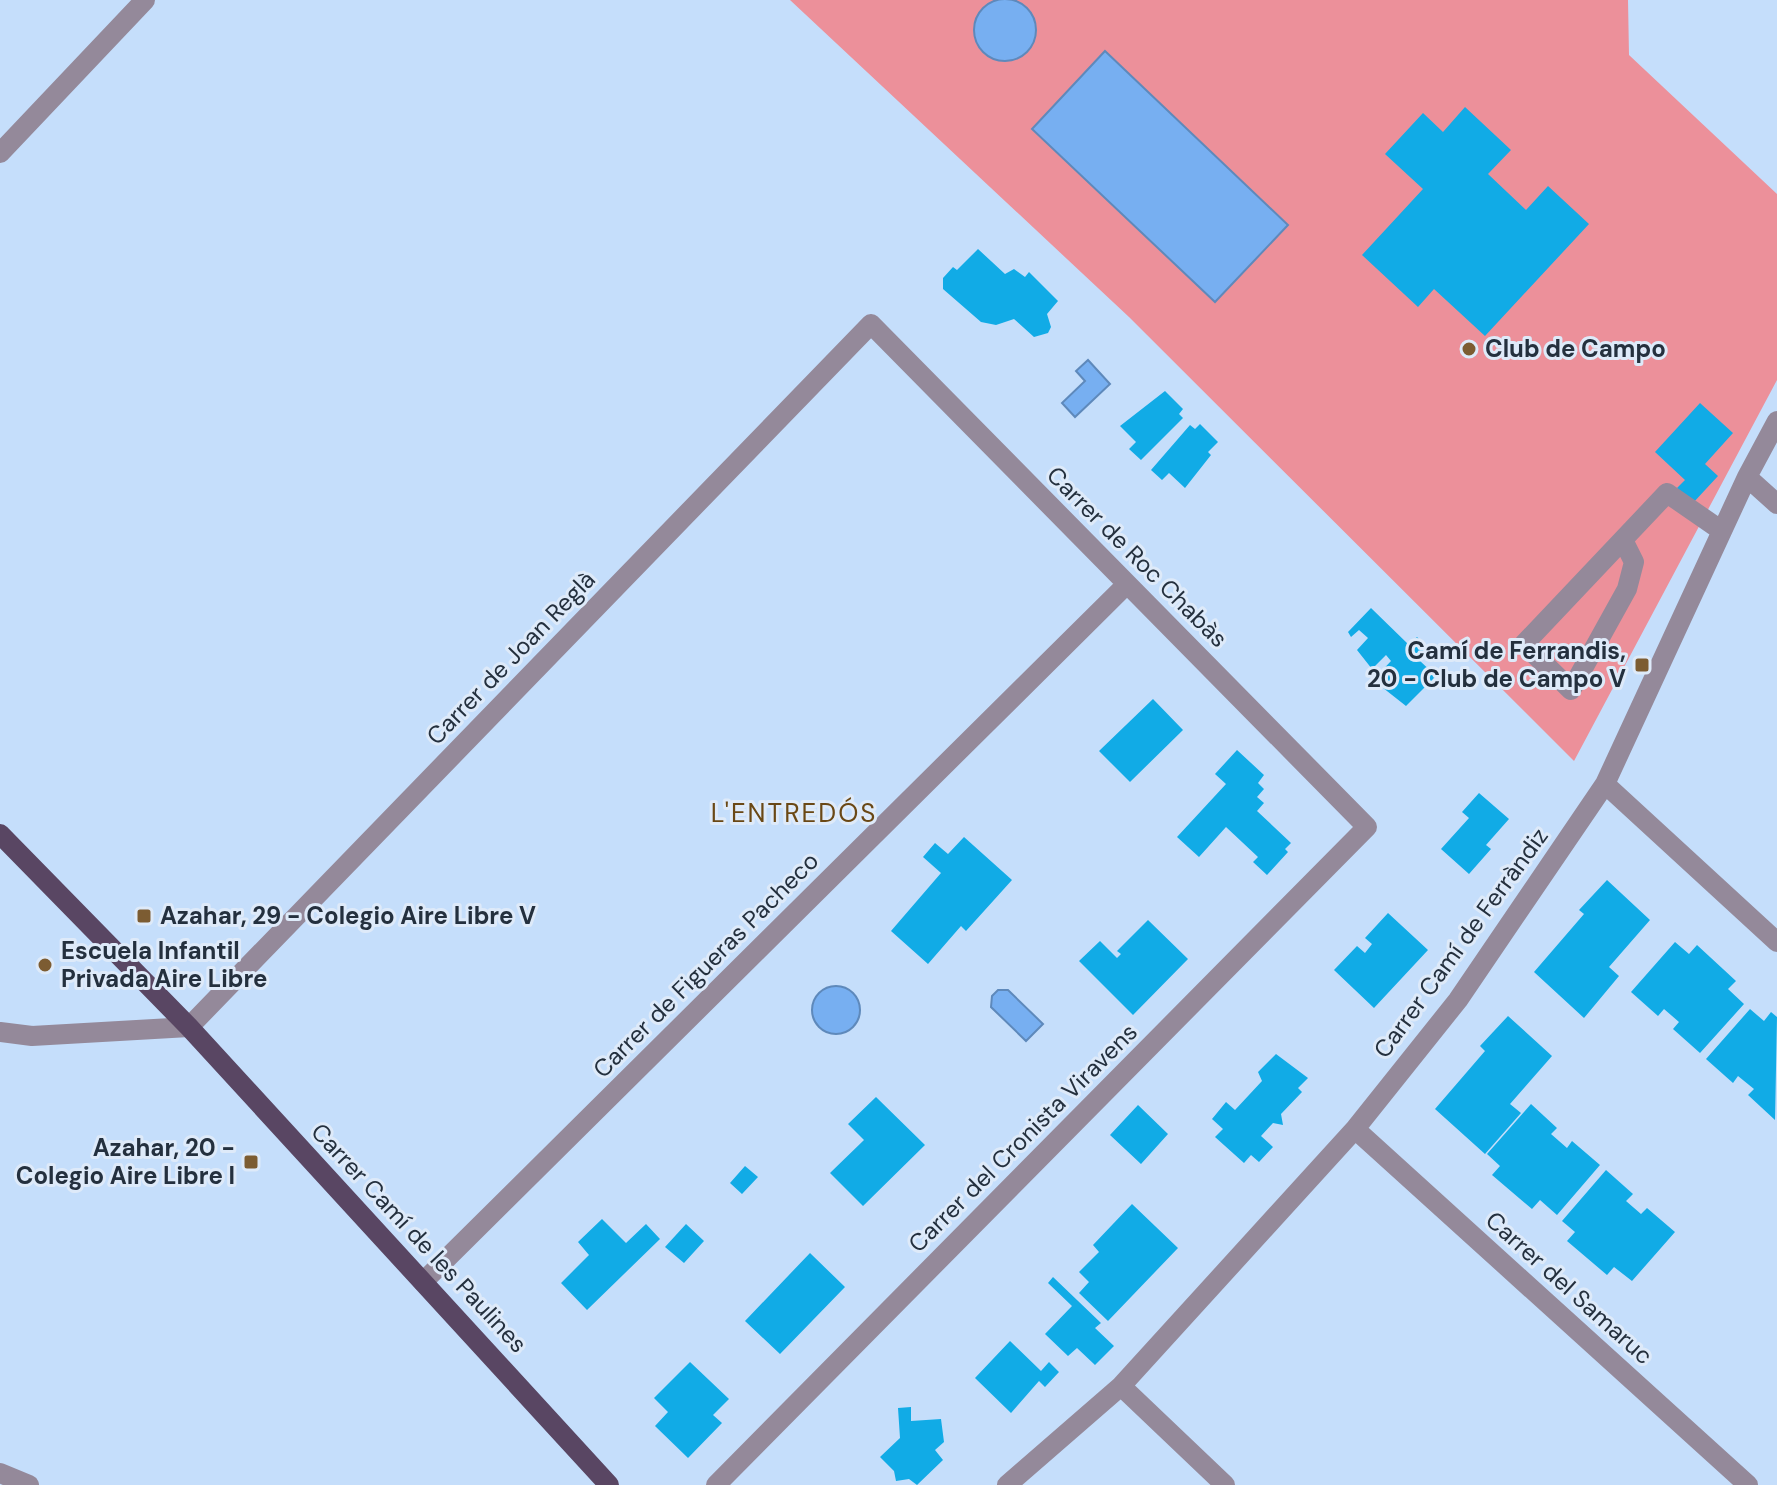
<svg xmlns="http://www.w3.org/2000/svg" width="1777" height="1485" font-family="'DM Sans',sans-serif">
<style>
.green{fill:#ec909a}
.water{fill:#77aff1;stroke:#5e89bb;stroke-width:2}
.building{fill:#11abe6}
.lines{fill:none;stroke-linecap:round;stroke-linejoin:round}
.minor{stroke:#94899a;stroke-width:20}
.major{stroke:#594663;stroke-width:20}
.poi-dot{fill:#7c5c32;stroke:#deeaf9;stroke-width:3}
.labels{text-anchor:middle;stroke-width:6;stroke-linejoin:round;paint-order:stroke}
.poi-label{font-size:24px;font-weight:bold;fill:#24303e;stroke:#deeaf9;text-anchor:start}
.street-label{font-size:24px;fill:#24303e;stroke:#deeaf9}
.neighbourhood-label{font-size:26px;letter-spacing:2px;fill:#6a4815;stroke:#deeaf9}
</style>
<rect width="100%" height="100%" fill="#c5defb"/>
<path class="green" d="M790 0H1628L1629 55 1777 194V380L1574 761 1129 317Z"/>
<path class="water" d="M974 30a31 31 0 1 1 62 0a31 31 0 1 1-62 0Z
M1105 51 1288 225 1215 302 1032 129Z
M1088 360 1110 384 1075 417 1062 403 1085 381 1076 371Z
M812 1010a24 24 0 1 1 48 0a24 24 0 1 1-48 0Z
M998 990H1008L1043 1024 1026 1041 991 1007 992 996Z"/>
<path class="building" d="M1465 107 1511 150 1488 174 1526 210 1548 186 1589 224 1485 336 1434 289 1418 307 1362 255 1423 189 1385 154 1423 113 1443 132Z
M978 249 1005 274 1014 269 1025 277 1029 272 1058 301 1047 314 1051 327 1048 333 1034 337 1014 319 996 325 981 322 943 289V278L953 267 957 270Z
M1165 391 1183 409 1179 414 1183 418 1141 460 1129 449 1136 442 1120 426Z
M1700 403 1733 433 1705 464 1718 476 1693 503 1677 488 1685 480 1655 452Z
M1200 424 1218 442 1208 452 1211 455 1185 488 1169 473 1162 480 1151 470 1190 425 1195 429Z
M1371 608 1409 645 1417 637 1429 649 1419 660 1436 676 1406 706 1373 680 1391 661 1386 655 1372 669 1357 650 1368 638 1359 630 1351 637 1348 632Z
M1153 699 1183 730 1130 782 1099 751Z
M1237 750 1264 775 1258 783 1264 789 1257 797 1264 803 1257 811 1291 843 1285 849 1288 852 1267 875 1253 862 1258 857 1226 827 1199 857 1177 837 1226 784 1215 774Z
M1479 793 1509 819 1486 845 1491 849 1469 874 1441 849 1469 818 1462 812Z
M964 837 1012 880 966 931 961 926 928 964 891 931 941 873 923 857 935 843 948 854Z
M1607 880 1650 920 1609 967 1619 976 1584 1018 1534 972 1584 914 1579 910Z
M1388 913 1428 950 1374 1008 1334 970 1357 946 1365 953 1372 944 1365 938Z
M1148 920 1188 959 1133 1015 1079 961 1100 941 1117 958 1121 954 1117 951Z
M1675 942 1689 954 1697 945 1736 981 1728 989 1744 1004 1700 1053 1673 1029 1679 1022 1664 1009 1658 1016 1631 992Z
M1750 1009 1764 1021 1771 1012 1777 1017 1775 1120 1748 1095 1754 1089 1738 1076 1733 1083 1706 1059Z
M1508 1016 1552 1056 1510 1104 1521 1113 1485 1154 1435 1109 1485 1051 1480 1046Z
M1276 1054 1308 1078 1298 1088 1302 1092 1281 1114 1283 1125 1273 1123 1261 1136 1273 1147 1259 1162 1251 1155 1244 1163 1215 1137 1223 1129 1212 1119 1226 1102 1235 1110 1262 1081 1258 1072Z
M876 1097 925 1145 863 1206 830 1173 864 1140 848 1124Z
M1531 1104 1557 1128 1551 1134 1567 1148 1572 1141 1600 1165 1557 1215 1540 1200 1532 1209 1492 1175 1500 1166 1487 1154Z
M1138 1105 1168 1134 1141 1164 1110 1135Z
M745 1166 758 1177 742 1194 730 1183Z
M1606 1170 1633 1194 1626 1201 1641 1214 1647 1208 1675 1232 1632 1281 1614 1267 1607 1275 1567 1241 1575 1232 1562 1221Z
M1132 1204 1178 1248 1108 1321 1079 1293 1089 1282 1079 1272 1099 1252 1093 1245Z
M602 1219 626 1243 646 1224 660 1239 587 1310 561 1283 589 1255 578 1242Z
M686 1224 704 1241 684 1263 665 1247Z
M810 1253 845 1287 780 1354 745 1321Z
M1053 1277 1101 1323 1095 1328 1114 1346 1095 1365 1077 1348 1068 1356 1045 1334 1072 1306 1048 1283Z
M1010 1341 1041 1371 1049 1362 1059 1372 1045 1387 1039 1381 1011 1413 975 1378Z
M690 1362 729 1399 713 1415 722 1423 688 1458 655 1426 668 1412 654 1398Z
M911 1407V1421L941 1419 944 1442 935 1450 943 1460 917 1485 909 1479 896 1481 894 1471 880 1457 900 1438 898 1408Z"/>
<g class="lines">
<path class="minor" d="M0 153 145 0
M1747 477 1777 504
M1623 540 1634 562 1627 589 1571 690 1524 644 1667 493 1722 531
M1605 784 1777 942
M0 1032 32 1036 189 1027 871 324 1367 827 716 1485
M1355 1129 1748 1485
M423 1282 1127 584
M1121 1386 1225 1485
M0 1473 29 1485
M1007 1485 1121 1386 1355 1129 1458 1000 1605 784 1747 477 1777 421"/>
<path class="major" d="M0 834 189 1027 609 1485"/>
</g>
<g class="poi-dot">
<circle cx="1469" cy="349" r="8"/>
<rect x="1634" y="657" width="16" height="16" rx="4"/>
<rect x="136" y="908" width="16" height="16" rx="4"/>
<circle cx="45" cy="965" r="8"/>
<rect x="243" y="1154" width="16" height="16" rx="4"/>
</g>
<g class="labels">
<g class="poi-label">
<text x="1485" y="357">Club de Campo</text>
<text x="1626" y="659" text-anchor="end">Camí de Ferrandis,<tspan x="1626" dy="28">20 - Club de Campo V</tspan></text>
<text x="160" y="924">Azahar, 29 - Colegio Aire Libre V</text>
<text x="61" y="959">Escuela Infantil<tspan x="61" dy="28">Privada Aire Libre</tspan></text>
<text x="235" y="1156" text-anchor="end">Azahar, 20 -<tspan x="235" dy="28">Colegio Aire Libre I</tspan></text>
</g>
<g class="street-label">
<text transform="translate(1137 557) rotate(45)" y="8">Carrer de Roc Chabàs</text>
<text transform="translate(511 658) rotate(-46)" y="8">Carrer de Joan Reglà</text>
<text transform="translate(1461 943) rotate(-54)" y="8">Carrer Camí de Ferràndiz</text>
<text transform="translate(706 965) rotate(-45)" y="8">Carrer de Figueras Pacheco</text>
<text transform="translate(1023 1138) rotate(-45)" y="8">Carrer del Cronista Viravens</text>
<text transform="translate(419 1238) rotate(47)" y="8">Carrer Camí de les Paulines</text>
<text transform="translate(1569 1288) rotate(42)" y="8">Carrer del Samaruc</text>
</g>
<g class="neighbourhood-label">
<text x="794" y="822">L'ENTREDÓS</text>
</g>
</g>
</svg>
